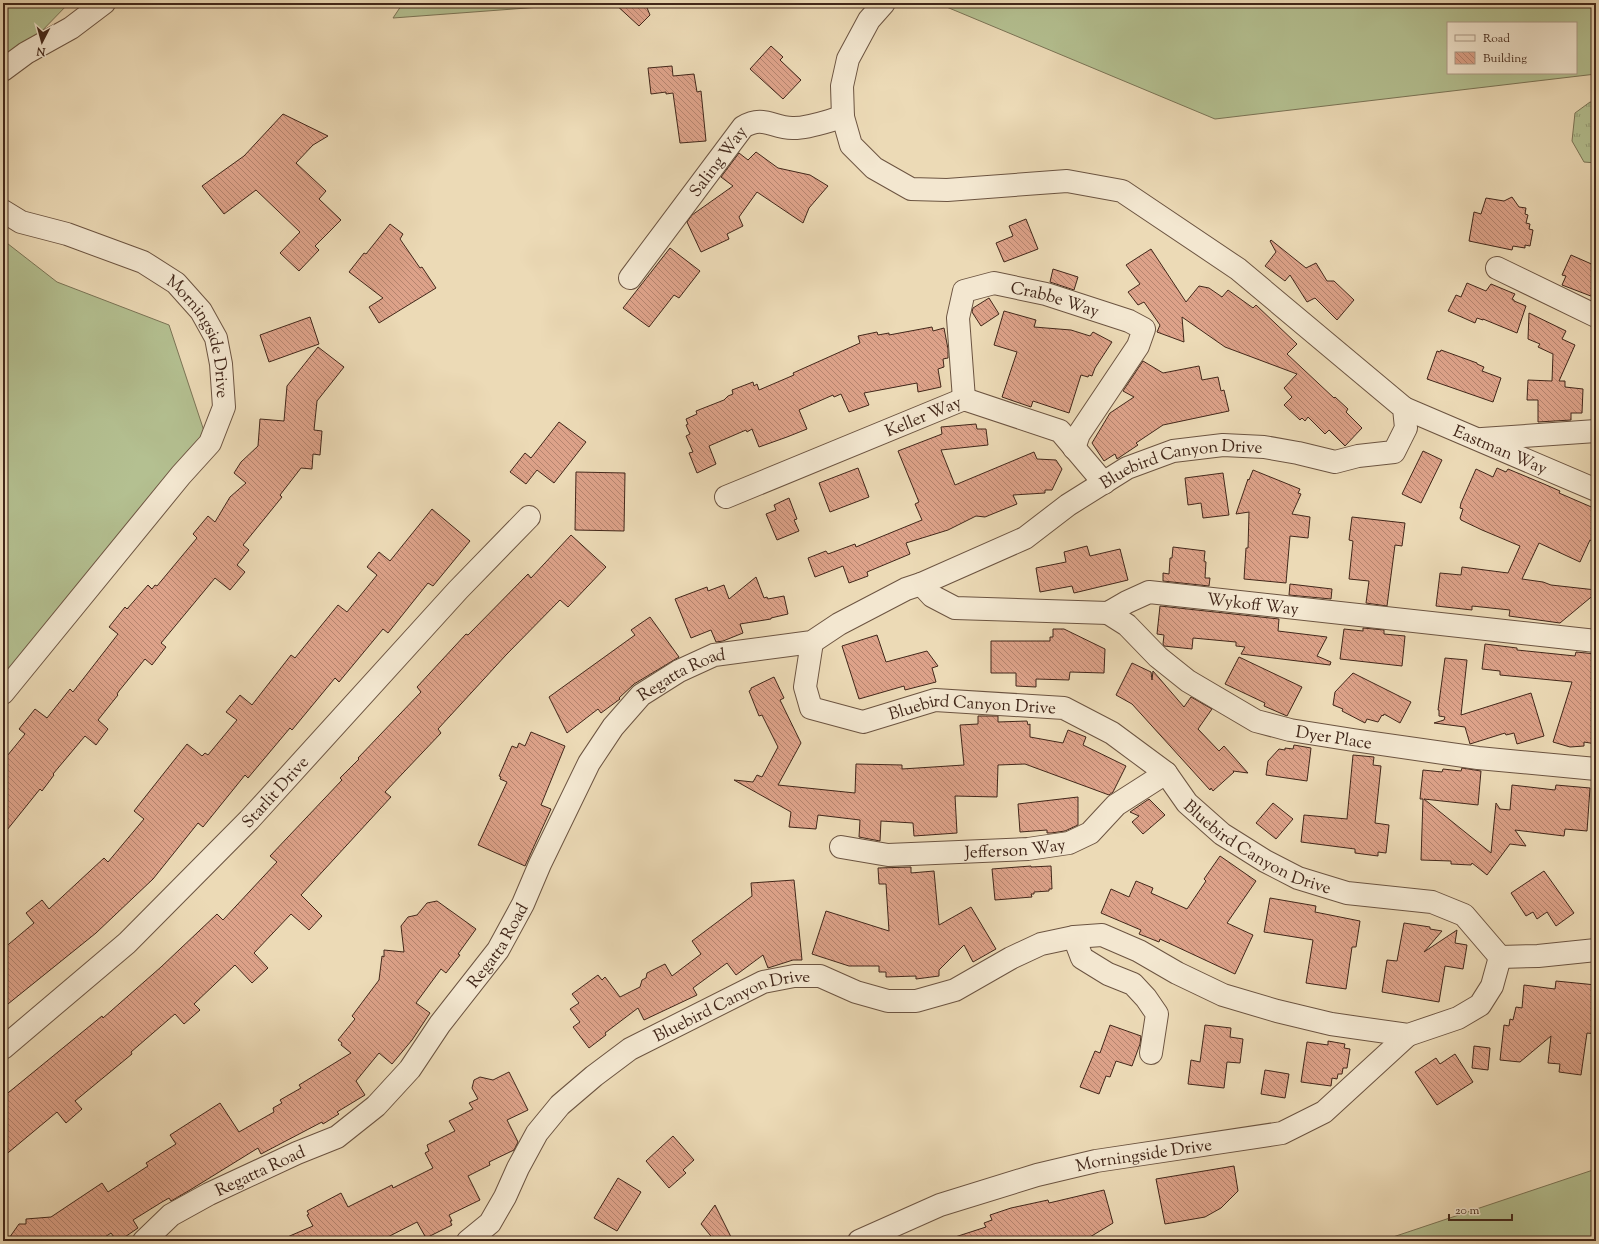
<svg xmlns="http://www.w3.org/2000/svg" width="1599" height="1244" font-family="'Sorts Mill Goudy',serif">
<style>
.grass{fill:#b4c091;stroke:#7b7456;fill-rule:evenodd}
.park{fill:url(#park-tufts);stroke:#7b7456}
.building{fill:url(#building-back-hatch);stroke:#42271a}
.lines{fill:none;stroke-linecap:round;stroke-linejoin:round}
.minor-casing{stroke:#6c5441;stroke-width:24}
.minor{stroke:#f3e7d0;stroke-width:22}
.labels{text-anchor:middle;stroke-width:3;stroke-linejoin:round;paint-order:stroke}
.street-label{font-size:17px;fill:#42271a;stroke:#f3e7d0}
</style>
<defs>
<pattern id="park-tufts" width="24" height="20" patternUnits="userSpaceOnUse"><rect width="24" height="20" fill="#b4c091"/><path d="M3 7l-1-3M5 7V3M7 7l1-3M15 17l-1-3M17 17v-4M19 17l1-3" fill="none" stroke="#949c76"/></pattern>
<pattern id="building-back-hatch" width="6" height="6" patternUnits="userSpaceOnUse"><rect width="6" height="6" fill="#dda289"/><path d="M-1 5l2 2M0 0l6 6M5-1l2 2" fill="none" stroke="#b5846f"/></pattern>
</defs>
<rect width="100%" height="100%" fill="#ecdab6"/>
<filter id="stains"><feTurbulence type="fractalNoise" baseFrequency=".005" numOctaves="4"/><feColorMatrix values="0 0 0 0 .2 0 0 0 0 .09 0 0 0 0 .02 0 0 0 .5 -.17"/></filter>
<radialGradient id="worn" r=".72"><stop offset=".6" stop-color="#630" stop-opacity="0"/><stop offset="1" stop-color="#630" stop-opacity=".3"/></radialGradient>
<path class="grass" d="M3 3H69L3 71Z
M403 3H594L393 18Z
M937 3H1596V74L1215 119ZM1448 23H1576V73H1448Z
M3 240 57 282 169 325 206 437 3 685Z
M1596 1169V1241H1382L1384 1240Z"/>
<path class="park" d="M1590 102 1596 103V163L1584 162 1572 141 1575 113Z"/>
<path class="building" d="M614 3H645L650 15 639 26Z
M771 46 783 57 780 60 801 80 783 99 750 69Z
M672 66 673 76 694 74 697 92 701 91 706 141 680 143 673 93 666 94V92L651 94 648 68Z
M283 114 328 136 313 145 296 163 326 191 319 199 341 220 315 246 319 250 299 271 280 253 300 232 256 190 224 214 202 186 244 156Z
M756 152 778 168 810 175 828 186 809 208 803 223 757 192 739 217 743 226 727 234 729 239 701 252 687 222 692 215 733 186 721 177 739 153 748 160Z
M1512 197 1519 207 1526 208 1525 214 1528 215 1526 223 1530 224 1529 229 1533 230 1530 246 1525 245V248L1513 246 1512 250 1469 241 1474 212 1481 214 1486 198 1504 201Z
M1026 219 1038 249 1004 262 996 243 1013 236 1009 226Z
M390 224 403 234 400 239 420 268 422 267 436 288 379 323 369 307 383 298 349 272 364 253 366 254Z
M1271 240 1306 268 1316 263 1327 281H1334L1354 300 1337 320 1315 298 1307 302 1290 275 1285 281 1265 266 1276 252 1270 241Z
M670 248 700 271 679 298 674 295 649 327 623 308Z
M1151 249 1186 302 1199 286 1209 288 1222 297 1228 290 1253 308 1256 305 1297 344 1287 354 1334 398 1335 397 1348 409 1346 412 1362 428 1345 446 1329 430 1325 434 1308 417 1305 421 1302 418 1300 420 1284 405 1292 397 1284 388 1297 374 1225 347 1182 317 1184 342 1157 332 1160 325 1144 302 1138 305 1128 292 1140 284 1126 265Z
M1571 255 1596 266V298L1562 285 1566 276 1562 275Z
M1053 269 1078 277 1074 290 1050 282Z
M1467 283 1486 291 1491 284 1515 294 1512 299 1514 300V301L1526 306 1517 333 1483 319V320L1477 318 1475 323 1448 311 1456 295 1461 297Z
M989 298 999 314 981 326 972 312 973 308Z
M1004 311 1036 320 1034 327 1071 330 1090 336 1093 332 1112 342 1095 368 1092 376 1089 375 1088 377 1081 375 1069 413 1033 401 1031 407 1002 397 1017 352 994 345Z
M1529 313 1566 331 1562 339 1575 345 1559 381H1565V387L1583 389 1582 413H1571V420L1538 422V400H1527L1528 380 1552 381 1553 354 1538 347 1540 344 1528 339Z
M310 317 319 344 269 362 260 335Z
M932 327 933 331 944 328 948 349V358L943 359 944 367 938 369 941 387 918 392 917 383 864 393 869 405 849 412 841 394 834 397 833 395 799 410 807 429 787 437 759 447 752 429 747 432 746 430 709 446 716 464 697 473 689 453 693 452 686 436 690 434 686 425 688 424 686 419 697 414 696 411 724 400 728 396 733 394 732 390 753 382 754 386 757 384 759 390 794 375 793 373 860 343 858 336 877 332 878 335 889 333V335Z
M318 347 344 367 317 401 314 430 322 431 320 455 313 454 312 469 301 468 280 495 282 497 243 545 249 550 237 565 245 572 230 590 215 578 161 643 166 647 152 665 145 659 119 691 117 694 118 695 98 720 108 729 96 745 85 736 53 774 54 775 42 791 40 789 3 835V761L25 734 19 729 35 709 47 718 70 689 73 692 118 634 109 627 125 607 127 609 148 585 152 589 155 585 157 586 197 538 193 534 208 516 215 522 230 497 246 483 234 473 241 462 258 446 260 419 284 421 287 386Z
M1441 350 1477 363V364L1484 367 1482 371 1501 378 1493 402 1427 379 1437 351 1440 352Z
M1143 361 1163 373 1199 366 1202 380 1218 377 1221 391 1224 390 1229 411 1163 425 1136 443 1138 445 1117 459 1115 454 1104 461 1092 443 1110 413 1134 397 1123 391Z
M559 422 586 442 554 483 537 470 526 484 510 472 525 453 531 458Z
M976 424 977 429H986L988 445 941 450 955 485 1034 452 1037 459 1056 460 1062 469 1052 490H1045V493L1013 495 1017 504 985 517 976 516 948 530 906 543 910 554 867 572 868 576 849 583 843 566 815 577 808 558 826 551 828 554 855 544 856 547 922 520 915 504 919 502 898 451 942 434 941 427Z
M1423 451 1442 460 1421 503 1402 494Z
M858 468 869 497 830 512 819 483Z
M1497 468 1506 472 1508 469 1544 484 1560 491 1559 493 1596 509V543L1590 540 1580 562 1539 543 1522 579 1543 582 1551 585 1596 590V593L1560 623 1509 616 1510 610 1472 606V610L1436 606 1440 573 1461 575 1462 567 1508 573 1520 546 1482 530 1461 520 1460 518 1463 509 1460 508 1461 503 1476 469 1493 477Z
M1253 470 1300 489 1298 493 1301 494 1292 514 1310 517 1308 538 1290 536 1286 583 1244 579 1246 548H1248L1249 512 1236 514 1248 479 1249 480Z
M576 472 625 473 624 531 575 530Z
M1223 473 1229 515 1203 518 1201 503 1188 505 1185 478Z
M789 498 797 519 794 520 799 531 777 540 766 514 776 510 774 505Z
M432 509 470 541 433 586 428 583 388 633 383 629 339 682 335 678 292 730 290 728 248 778 245 775 203 827 198 823 153 879 96 933 3 1008V949L34 923 26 913 42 900 49 909 104 858 108 862 144 819 134 811 187 744 202 756 205 753 208 755 237 720 226 712 240 695 252 705 291 655 295 658 338 605 347 612 377 575 367 567 379 552 390 561Z
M1352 517 1405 523 1402 546 1395 545 1387 606 1366 603 1369 581 1349 579 1353 541 1349 540Z
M571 535 606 567 568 607 560 600 506 655 438 729 441 733 385 792 391 797 301 895 322 916 309 930 291 914 254 953 268 968 252 983 235 965 194 1004 200 1010 184 1024 175 1014 131 1052 132 1054 75 1101 82 1109 66 1123 57 1112 3 1157V1097L102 1016 103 1018 161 967 217 914 223 920 277 862 270 856 342 780 340 778 359 759 358 758 421 692 417 687 466 634 468 635 528 574 531 578Z
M1087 546 1090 556 1120 549 1128 580 1074 593 1072 586 1040 592 1036 568 1066 562 1064 552Z
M1173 547 1205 551 1204 561 1206 562 1205 578H1210L1209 586 1163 581V573L1169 574 1170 558H1172Z
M756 577 764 598 767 597 768 599 784 596 788 614 771 618V619L740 624 743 633 723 641 716 642 711 630 691 638 675 599 707 587 708 591 724 585 729 599Z
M1290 584 1332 589 1331 599 1289 595Z
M1160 606 1279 619 1278 631 1327 637 1317 656 1331 662 1330 665 1241 654 1245 647 1236 646V642L1193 638 1192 649 1164 646 1163 644 1164 635 1157 634Z
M650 617 679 657 634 684 619 698 620 699 601 713 598 709 567 733 549 697 635 635 631 630Z
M1363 628 1384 630V634L1405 636 1402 666 1340 659 1344 629 1363 631Z
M1053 629H1064L1105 649 1104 673 1070 672 1069 680 1036 679V687L1016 686V673H991V641H1050V637H1053Z
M877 635 886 662 927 651 938 666 932 668 936 682 905 690 904 686 859 699 842 646Z
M1485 644 1517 648V650L1575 656 1576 652 1596 654V744L1584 742V746L1570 747 1553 742 1572 682 1500 675V671L1482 669Z
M1239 657 1302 687 1287 716 1264 706 1265 703 1225 684Z
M1445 658 1467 660 1461 715 1531 693 1544 736 1517 744 1514 733 1506 735 1505 733 1470 744 1465 727 1434 723 1444 720 1445 717 1439 716V710H1438Z
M1132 663 1151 672 1152 680 1153 671 1184 707 1191 697 1212 709 1198 729 1219 751 1224 746 1248 773 1233 771 1234 772 1213 791 1211 788 1210 790 1132 704 1116 695Z
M1353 673 1411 702 1400 723 1384 714 1383 716 1382 715 1378 722 1367 719 1365 723 1342 711 1343 709 1333 705 1335 692Z
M774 677 784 698 780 700 801 743 778 785 855 793 856 764 902 765V769L964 765 960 725 978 724V716H998V722L1027 721 1028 725 1030 724V737L1063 743 1068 730 1086 737 1083 745 1126 766 1113 792 1109 795 1025 764 998 765 997 797 955 796 957 833 914 836 913 823 881 821 880 841 859 837 860 820 818 815 816 829 789 827 791 812 734 780 753 782 757 775 762 777 778 747 762 715 759 716 749 691 751 690V688Z
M531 732 565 746 541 805 551 809 525 866 478 845 507 782 500 779 501 777 499 776 512 746 517 748 519 743 525 746Z
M1294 745 1311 748 1307 781 1266 775 1268 761 1279 749 1285 750V748L1293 749Z
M1353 755 1374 757 1373 765 1381 766 1375 823 1389 825 1386 853 1378 852V856L1355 853V849L1301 842 1304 815 1347 819Z
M1462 768 1481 771 1478 805 1424 799 1491 853 1496 803 1500 809 1510 810 1512 785 1555 790 1556 785 1590 788 1587 831 1565 829 1564 836 1515 830 1526 846 1510 844 1487 875 1472 863 1471 865 1451 864V861L1421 860 1423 799H1420L1423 770 1442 772 1443 769 1461 771Z
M1078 797V825L1065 831 1051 833H1047V830L1020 832 1018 804Z
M1149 799 1165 815 1143 834 1132 822 1139 816 1130 812Z
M1273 803 1293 819 1276 839 1256 823Z
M1220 856 1256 881 1227 923 1253 935 1235 974 1160 939 1159 942 1139 934 1141 930 1101 913 1111 889 1129 897 1136 881 1153 888 1151 893 1187 909 1206 881 1204 879Z
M1031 866V867L1051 866 1052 889H1049V891L1034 892V894H1031L1032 897 995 900 992 869Z
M911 867V873L934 871 939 925 971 907 996 949 973 962 964 945 939 970V976L916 979V976L886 977V972H879V966H849L812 954 826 911 889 931 886 884H879L878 868Z
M1544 871 1574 913 1556 926 1547 912 1537 919 1533 912 1526 916 1511 893Z
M794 880 802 960H793L768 968 763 955 736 975 727 963 693 988 697 995 644 1020 638 1008 605 1033 606 1035 589 1048 573 1027 580 1022 570 1009 579 1003 572 994 598 975 602 980 605 977 620 997 640 987 642 980 646 978 647 973 665 964 672 976 701 954 692 941 752 896 751 883Z
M1270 898 1316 906 1315 912 1360 921 1356 947H1352L1346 989 1306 983 1313 940 1264 932Z
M437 901 476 929 458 954 460 955 446 973 441 969 416 1003 430 1013 412 1040 392 1064 379 1053 356 1081 365 1095 337 1112 339 1114 323 1124 322 1122 261 1154 258 1148 190 1190 171 1201 169 1198 162 1202 133 1220 138 1228 119 1241H117L111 1233 99 1241H7L19 1224H26V1219L51 1217 102 1183 108 1192 148 1166 146 1163 176 1144 170 1135 220 1103 239 1132 274 1112 273 1108 282 1103 280 1100 301 1088 299 1085 351 1053 341 1045 342 1043 338 1040 355 1019 352 1016 379 980 382 956 384 957V950L404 952 401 926 408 917 417 915 427 903Z
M1404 923 1430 927V929L1442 931 1424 952 1457 930 1455 943 1467 945 1463 969 1445 966 1439 1002 1382 992 1387 960 1397 961Z
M1556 981 1596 985V1034L1587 1033 1581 1075 1559 1072 1560 1064 1548 1063 1551 1036 1520 1062 1500 1060 1504 1025 1509 1026 1510 1019 1513 1020 1516 1007 1522 1008 1524 985 1555 989Z
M1110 1025 1141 1036 1140 1044 1132 1066 1116 1061 1110 1077 1106 1076 1099 1094 1080 1087 1095 1051 1100 1053Z
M1205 1025 1231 1028 1230 1037 1243 1039 1240 1063 1227 1062 1224 1088 1188 1084 1191 1060 1200 1062Z
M1328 1041 1345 1044 1344 1048 1350 1049 1347 1068H1343L1342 1074H1338L1337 1079 1332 1078 1331 1086 1301 1082 1307 1042 1328 1045Z
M1474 1046 1490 1048 1488 1070 1472 1068Z
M1455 1054 1473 1082 1437 1105 1415 1072 1436 1058 1440 1064Z
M1265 1070 1289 1074 1285 1098 1261 1094Z
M509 1072 528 1110 507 1120 518 1142 514 1150 489 1162 490 1165 468 1176 480 1200 449 1215 452 1221H450L452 1225 426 1238 417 1222 380 1241H278L313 1226 307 1215 309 1214 307 1211 341 1193 348 1207 392 1185 393 1188 433 1168 425 1153 429 1151 427 1145 455 1131 449 1121 473 1109 469 1103 478 1099 472 1088 474 1080 480 1077 493 1080Z
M673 1136 694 1160 683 1170 686 1173 669 1188 646 1161Z
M1234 1166 1238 1191 1221 1208 1205 1217 1165 1224 1156 1179Z
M618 1178 641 1192 617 1231 594 1218Z
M1104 1190 1113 1223 1090 1237 1074 1241H952V1238L986 1227 984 1223 992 1220 990 1215 1011 1208 1048 1200 1049 1203Z
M715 1205 733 1241H715L701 1224Z"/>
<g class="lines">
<defs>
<g id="minor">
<path d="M3 70 26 53 71 28 104 3"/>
<path id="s1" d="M3 211 21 222 67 234 143 262 176 283 201 311 216 338 221 364 224 407 210 443 181 475 3 693"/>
<path d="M1497 268 1596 316"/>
<path id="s2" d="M630 278 743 127C764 114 773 129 794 128 810 128 827 121 843 117"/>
<path id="s3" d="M964 399 958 318 964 291 994 283 1046 294 1129 321 1144 329 1138 346 1079 434 1074 448"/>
<path id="s4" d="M1404 408 1596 490"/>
<path d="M1482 439 1596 431"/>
<path id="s5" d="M726 497 964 399 1060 431 1104 483"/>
<path id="s6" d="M921 584 932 596 955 608 1108 613 1127 602 1149 592 1596 641"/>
<path id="s7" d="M1108 613 1127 625 1158 657 1188 681 1256 721 1290 730 1353 740 1478 758 1596 769"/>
<path id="s8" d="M812 642 805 687 811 708 863 722 935 700 1064 708 1112 733 1166 773 1187 803 1222 834 1265 861 1298 878 1347 893 1432 902 1464 915 1500 957"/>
<path id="s9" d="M841 847 888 855 1028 849 1069 843 1090 833 1116 805 1166 773"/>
<path d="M1074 937 1082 958 1108 974 1133 984 1146 998 1157 1014 1151 1053"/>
<path d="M1500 957 1538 956 1596 950"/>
<path id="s10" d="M3 1048 127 943 249 820 458 590 529 517"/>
<path id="s11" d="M144 1241 171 1215 209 1194 297 1153 337 1137 376 1106 410 1069 440 1024 498 950 523 904 540 864 589 763 613 727 641 695 679 671 714 655 812 642 839 624 906 589 921 584 1025 538 1068 505 1127 468 1173 451 1223 445 1264 447 1298 453 1335 462 1358 456 1394 452 1406 428 1404 408 1238 269 1122 191 1067 181 947 190 911 189 874 168 851 145 843 117 842 86 848 59 869 20 884 3"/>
<path id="s12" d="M468 1241 490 1223 505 1197 518 1168 537 1133 560 1105 594 1076 630 1049 763 982 794 976H820L856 992 888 1001H916L955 990 1011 958 1041 944 1074 937 1102 935 1139 951 1177 973 1223 995 1277 1011 1331 1024 1408 1035 1458 1018 1480 1005 1492 986 1500 957"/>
<path id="s13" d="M859 1241 940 1205 1037 1175 1096 1161 1282 1133 1324 1112 1408 1035"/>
</g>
</defs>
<use href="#minor" class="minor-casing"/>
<use href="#minor" class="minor"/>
</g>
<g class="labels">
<g class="street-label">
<text dy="6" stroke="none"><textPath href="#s2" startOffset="146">Saling Way</textPath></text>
<text dy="6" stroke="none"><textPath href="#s3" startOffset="203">Crabbe Way</textPath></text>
<text dy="6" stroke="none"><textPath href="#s1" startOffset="249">Morningside Drive</textPath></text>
<text dy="6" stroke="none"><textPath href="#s5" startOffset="213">Keller Way</textPath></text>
<text dy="6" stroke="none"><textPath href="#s4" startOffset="105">Eastman Way</textPath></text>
<text dy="6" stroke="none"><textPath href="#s11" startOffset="1361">Bluebird Canyon Drive</textPath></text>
<text dy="6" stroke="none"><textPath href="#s6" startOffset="346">Wykoff Way</textPath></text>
<text dy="6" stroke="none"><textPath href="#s11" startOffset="809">Regatta Road</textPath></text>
<text dy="6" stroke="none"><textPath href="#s8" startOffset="233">Bluebird Canyon Drive</textPath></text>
<text dy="6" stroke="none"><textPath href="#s7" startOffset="264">Dyer Place</textPath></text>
<text dy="6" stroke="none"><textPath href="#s10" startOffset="374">Starlit Drive</textPath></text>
<text dy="6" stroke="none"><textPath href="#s8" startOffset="568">Bluebird Canyon Drive</textPath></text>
<text dy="6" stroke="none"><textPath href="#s9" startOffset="175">Jefferson Way</textPath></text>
<text dy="6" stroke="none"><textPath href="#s11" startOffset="473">Regatta Road</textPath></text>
<text dy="6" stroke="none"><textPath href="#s12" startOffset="368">Bluebird Canyon Drive</textPath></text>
<text dy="6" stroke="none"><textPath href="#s13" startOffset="299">Morningside Drive</textPath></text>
<text dy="6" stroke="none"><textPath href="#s11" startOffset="137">Regatta Road</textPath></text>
</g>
</g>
<rect width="1599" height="1244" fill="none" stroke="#ecdab6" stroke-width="16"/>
<rect x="4" y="4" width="1591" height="1236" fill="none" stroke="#42271a" stroke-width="2"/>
<rect x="8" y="8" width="1583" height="1228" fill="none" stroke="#42271a"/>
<rect x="1447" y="22" width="130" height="52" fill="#f3e7d0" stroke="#ac9a87"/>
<rect x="1455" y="35" width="20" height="6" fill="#f3e7d0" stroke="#ac9a87"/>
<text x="1483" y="42" font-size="12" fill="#42271a">Road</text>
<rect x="1455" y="52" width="20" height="12" fill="url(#building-back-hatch)" stroke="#ac9a87"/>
<text x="1483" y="62" font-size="12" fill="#42271a">Building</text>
<g transform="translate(42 42) rotate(186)" stroke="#f3e7d0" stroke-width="3" paint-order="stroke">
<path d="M0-3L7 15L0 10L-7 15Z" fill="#42271a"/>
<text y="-6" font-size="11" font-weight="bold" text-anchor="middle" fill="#42271a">N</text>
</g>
<path d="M1449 1214v6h63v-6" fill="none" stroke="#42271a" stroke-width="2"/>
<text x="1455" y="1214" font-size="12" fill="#42271a" stroke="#f3e7d0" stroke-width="3" paint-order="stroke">20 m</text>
<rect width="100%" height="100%" filter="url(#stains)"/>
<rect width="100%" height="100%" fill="url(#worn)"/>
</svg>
